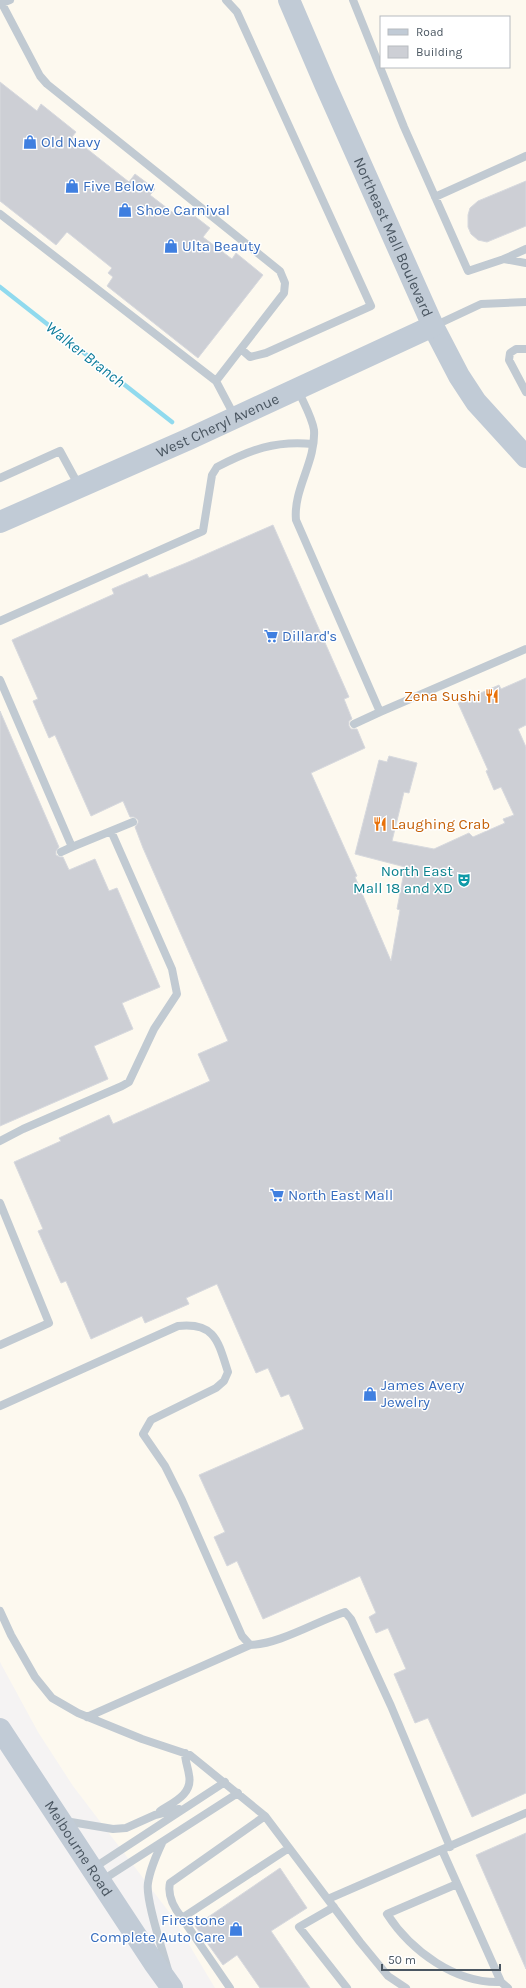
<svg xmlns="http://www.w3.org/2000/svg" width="526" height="1988" font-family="Karla,sans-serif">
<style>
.commercial{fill:#fdf9ef;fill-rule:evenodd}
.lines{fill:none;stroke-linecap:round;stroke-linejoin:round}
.stream{stroke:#90daee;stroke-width:4.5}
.building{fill:#cdcfd5;stroke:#d7d9de}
.lane{stroke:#c1cad2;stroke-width:8}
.secondary{stroke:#c1cbd6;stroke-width:22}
.labels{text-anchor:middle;stroke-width:3;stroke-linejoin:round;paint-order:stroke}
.shop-label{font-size:15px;fill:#366cbe;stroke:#fff;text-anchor:start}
.street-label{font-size:15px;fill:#4a5661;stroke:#fff}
.food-label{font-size:15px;fill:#c56008;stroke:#fff;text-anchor:end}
.culture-label{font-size:15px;fill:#0d838f;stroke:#fff;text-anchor:end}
.water-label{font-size:16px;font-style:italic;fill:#0c7c9b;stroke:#fff}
</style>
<rect width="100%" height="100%" fill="#f5f3f3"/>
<path class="commercial" d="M0 0H526V1988H215L172 1916 73 1786 38 1732 0 1662ZM381 17H509V67H381Z"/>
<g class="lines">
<path class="stream" d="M0 287 172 422"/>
</g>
<path class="building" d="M0 82 37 111 41 104 76 132 72 137 129 182 135 174 155 189 150 195 176 215 183 207 210 228 203 237 232 259 236 253 263 275 198 358 107 286 113 277 108 273 112 268 67 232 56 245 0 201Z
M526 181V226L487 242 478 240 471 234 468 227V215L470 208 478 201Z
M273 525 349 697 344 699 352 719 349 721V726L351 729H357L365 748 311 773 357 876 355 877 391 961 400 910 397 909 405 867 355 854 379 760 387 762 389 756 417 763 409 793 404 792 392 841 434 849 469 833 473 837 505 823 503 819 514 815 501 787 494 790 486 771 488 770 458 703 499 685 501 689 526 678V725L518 729 526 747V1793L472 1817 428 1718 415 1723 394 1674 406 1669 388 1628 376 1633 369 1617 376 1613 360 1576 263 1619 237 1561 227 1566 214 1537 225 1532 199 1475 304 1429 289 1394 281 1397 268 1368 256 1373 217 1284 186 1298 189 1304 145 1323 142 1316 91 1339 66 1281 61 1283 38 1231 43 1229 14 1162 61 1141 59 1138 109 1115 113 1124 210 1081 198 1054 228 1041 143 848 135 827 138 823V820L134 817H130L123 801 91 816 55 735 49 738 33 701 38 699 12 640 114 594 112 589 147 574 149 578 186 563Z
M0 711 59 847 56 851V855L60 857H63L69 870 95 859 109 891 117 888 160 987 122 1003 133 1029 94 1046 108 1079 0 1126Z
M526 1833V1969L476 1855Z
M280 1868 307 1908 271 1931 310 1988H260L237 1955 223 1965 195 1926Z"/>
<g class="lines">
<path class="lane" d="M0 0 40 76 47 84 280 271 285 283 284 293 216 381
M226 0 237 12 371 306 266 353 250 357 241 349
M353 0 404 127 468 271 504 259 526 249
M2 3 10 0
M435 197 526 156
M0 214 216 381 235 417
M504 259 526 263
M434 326 481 304 526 302
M526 349H516L510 353 509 360 526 392
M298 390C303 402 312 417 314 430 316 462 293 489 296 520L380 712 526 649
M0 478 60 451 79 486
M0 621 203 531 212 475 217 467C250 450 275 440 313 444
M0 680 72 847 111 831 172 969 177 994 154 1029 129 1082 122 1086 23 1129 0 1141
M354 724 380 712
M111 831 133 822
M61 852 72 847
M0 1203 49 1323 0 1345
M0 1406 178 1326C215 1322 218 1341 228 1372L224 1381 216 1388 151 1420 143 1434 165 1466 182 1500 242 1636 250 1645C280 1644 315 1622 345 1612L351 1619 391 1706 450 1847
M0 1611 11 1635 35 1677 52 1698 78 1713 142 1739 190 1755 265 1816 360 1942 388 1976 406 1988
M87 1717 250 1645
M160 1811C174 1802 193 1794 189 1775 188 1767 185 1761 185 1753
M265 1816 170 1883C167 1896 174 1908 182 1918L289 1848
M65 1821 113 1829 126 1828 155 1815 179 1809
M162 1843C156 1856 150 1869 148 1883 145 1899 163 1951 168 1970
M442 1850 501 1982C456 1984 411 1951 387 1914L457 1884
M92 1869 225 1782
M101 1881 238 1793
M328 1899 526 1813
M334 1907 299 1927 347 1988
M182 1918 230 1988
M501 1982 508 1988"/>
<g class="secondary">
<path id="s1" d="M289 0 325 84 433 326 459 376 476 402 526 457"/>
<path id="s2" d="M0 522 189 439 433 326"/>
<path id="s3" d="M0 1729 154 1963 172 1988"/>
</g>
</g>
<defs>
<symbol id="shop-bare" viewBox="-9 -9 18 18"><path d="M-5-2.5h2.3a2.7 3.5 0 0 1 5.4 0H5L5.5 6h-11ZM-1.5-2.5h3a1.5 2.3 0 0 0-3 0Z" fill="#3f7fe0" stroke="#fff" stroke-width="2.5" paint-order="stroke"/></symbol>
<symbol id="supermarket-bare" viewBox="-9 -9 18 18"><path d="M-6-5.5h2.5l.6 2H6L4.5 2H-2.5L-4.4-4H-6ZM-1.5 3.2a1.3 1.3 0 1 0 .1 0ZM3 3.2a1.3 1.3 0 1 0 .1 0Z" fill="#3f7fe0" stroke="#fff" stroke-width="2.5" paint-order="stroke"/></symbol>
<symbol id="restaurant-bare" viewBox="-9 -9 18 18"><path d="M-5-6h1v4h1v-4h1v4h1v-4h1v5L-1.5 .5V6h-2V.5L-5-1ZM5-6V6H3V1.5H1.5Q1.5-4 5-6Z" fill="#e8710a" stroke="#fff" stroke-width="2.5" paint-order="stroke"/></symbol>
<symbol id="theatre-bare" viewBox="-9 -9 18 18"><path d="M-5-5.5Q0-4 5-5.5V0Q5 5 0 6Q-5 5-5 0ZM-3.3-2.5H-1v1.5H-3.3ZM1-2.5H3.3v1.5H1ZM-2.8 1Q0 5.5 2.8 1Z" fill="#0f9aa8" stroke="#fff" stroke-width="2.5" paint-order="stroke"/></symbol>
</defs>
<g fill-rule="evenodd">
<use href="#shop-bare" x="20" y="132" width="20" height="20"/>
<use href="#shop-bare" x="62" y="176" width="20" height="20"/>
<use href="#shop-bare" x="115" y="200" width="20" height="20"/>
<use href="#shop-bare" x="161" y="236" width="20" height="20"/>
<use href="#supermarket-bare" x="261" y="626" width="20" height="20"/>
<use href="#restaurant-bare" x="482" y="686" width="20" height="20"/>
<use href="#restaurant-bare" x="370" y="814" width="20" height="20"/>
<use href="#theatre-bare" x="454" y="870" width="20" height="20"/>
<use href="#supermarket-bare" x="267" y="1185" width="20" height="20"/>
<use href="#shop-bare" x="360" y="1384" width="20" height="20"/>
<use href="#shop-bare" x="226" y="1919" width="20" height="20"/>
</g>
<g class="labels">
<g class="shop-label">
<text x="41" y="147">Old Navy</text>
<text x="83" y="191">Five Below</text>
<text x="136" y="215">Shoe Carnival</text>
<text x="182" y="251">Ulta Beauty</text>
<text x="282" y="641">Dillard's</text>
<text x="288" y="1200">North East Mall</text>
<text x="381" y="1390">James Avery<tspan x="381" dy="17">Jewelry</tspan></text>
<text x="225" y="1925" text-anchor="end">Firestone<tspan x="225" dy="17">Complete Auto Care</tspan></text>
</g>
<g class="street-label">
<text dy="5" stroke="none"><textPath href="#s1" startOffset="259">Northeast Mall Boulevard</textPath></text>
<text dy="5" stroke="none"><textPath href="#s2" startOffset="238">West Cheryl Avenue</textPath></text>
<text dy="5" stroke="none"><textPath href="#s3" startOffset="143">Melbourne Road</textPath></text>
</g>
<g class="food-label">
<text x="481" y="701">Zena Sushi</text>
<text x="391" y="829" text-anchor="start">Laughing Crab</text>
</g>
<g class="culture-label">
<text x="453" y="876">North East<tspan x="453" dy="17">Mall 18 and XD</tspan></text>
</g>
<g class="water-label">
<text transform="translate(86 354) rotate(38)" y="6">Walker Branch</text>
</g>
</g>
<rect x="380" y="16" width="130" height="52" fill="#ffffff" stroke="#b7bbc0"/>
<rect x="388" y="29" width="20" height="6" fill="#c1cbd6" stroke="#b7bbc0"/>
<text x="416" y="36" font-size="12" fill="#4a5661">Road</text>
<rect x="388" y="46" width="20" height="12" fill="#cdcfd5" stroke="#b7bbc0"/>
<text x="416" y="56" font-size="12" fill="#4a5661">Building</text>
<path d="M382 1964v6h118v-6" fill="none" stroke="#4a5661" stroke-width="2"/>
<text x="388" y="1964" font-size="12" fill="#4a5661" stroke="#ffffff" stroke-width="3" paint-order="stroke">50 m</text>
</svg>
